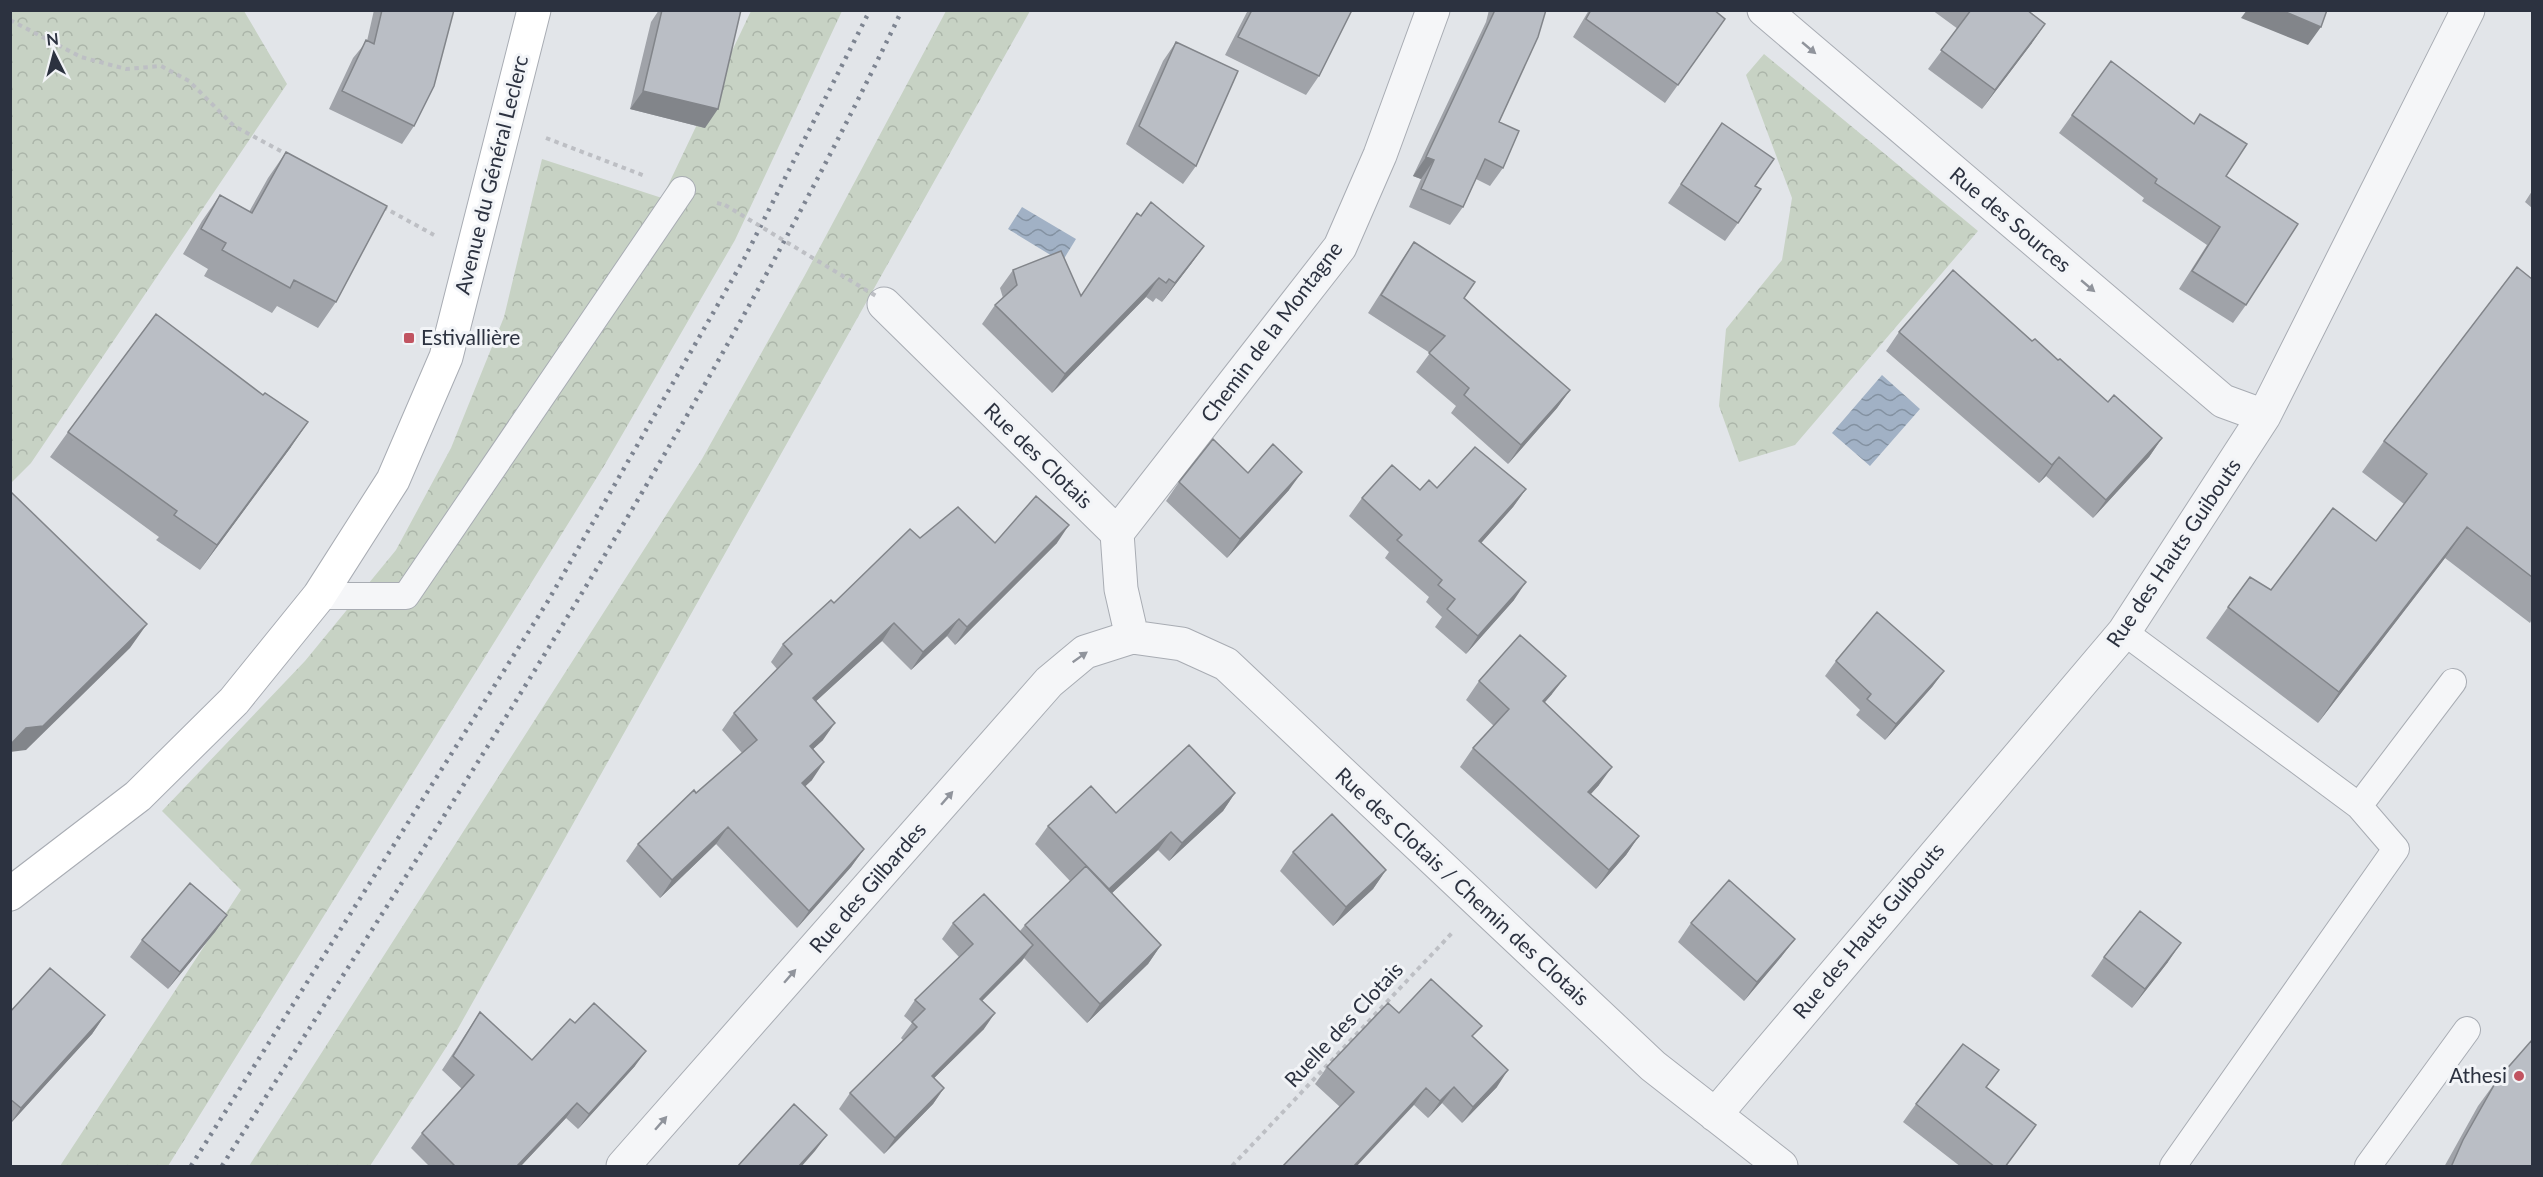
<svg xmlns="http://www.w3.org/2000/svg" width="2543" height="1177" font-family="Lato,sans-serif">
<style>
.forest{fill:url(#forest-crowns)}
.water{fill:url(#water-waves)}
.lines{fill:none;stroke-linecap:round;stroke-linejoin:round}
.lane-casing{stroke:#a8acb3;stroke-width:28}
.street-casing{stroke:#a8acb3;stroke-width:35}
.secondary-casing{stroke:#a8acb3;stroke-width:35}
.path{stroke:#bdbfc4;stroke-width:4;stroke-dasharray:4.5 4.5;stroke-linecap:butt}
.lane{stroke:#f5f6f8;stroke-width:26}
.street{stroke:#f5f6f8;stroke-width:33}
.secondary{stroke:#fff;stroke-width:33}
.rail{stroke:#7d8491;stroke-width:4.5;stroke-dasharray:3 6;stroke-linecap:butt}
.path-bridge{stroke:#bdbfc4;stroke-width:4;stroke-dasharray:4.5 4.5;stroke-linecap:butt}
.wall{fill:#a0a3a9}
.shaded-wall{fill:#82858a}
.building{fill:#babec5;stroke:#82858a;stroke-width:1.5}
.oneway{fill:#90949c}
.poi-dot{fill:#c15461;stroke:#f2f4f7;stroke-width:2}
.labels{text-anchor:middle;stroke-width:6;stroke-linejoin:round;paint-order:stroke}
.street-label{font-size:21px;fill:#2c3240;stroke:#f2f4f7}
.poi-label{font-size:21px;fill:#2c3240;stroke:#f2f4f7;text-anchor:start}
</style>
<defs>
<pattern id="forest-crowns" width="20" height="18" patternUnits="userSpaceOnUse" patternTransform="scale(1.5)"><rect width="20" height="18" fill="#c7d2c4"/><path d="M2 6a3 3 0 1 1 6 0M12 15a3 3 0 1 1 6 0" fill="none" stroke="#abb5a9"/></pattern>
<pattern id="water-waves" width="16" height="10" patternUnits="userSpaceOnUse" patternTransform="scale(1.5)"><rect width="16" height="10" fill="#a1b1c5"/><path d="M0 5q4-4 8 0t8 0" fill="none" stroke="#8391a1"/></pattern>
</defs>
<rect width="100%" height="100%" fill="#e2e5e9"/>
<path class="forest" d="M11 10 244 11 287 84 31 463 11 483Z
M751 11H842L735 240 604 466 168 1166H60L241 890 162 811 305 661 396 550 451 448 504 317 542 159 662 198Z
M946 11H1030L456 1032 370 1166H249L702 459 805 275Z
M1764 54 1978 231 1795 445 1739 462 1719 406 1726 329 1782 260 1792 198 1746 75Z"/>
<path class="water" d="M1022 207 1076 239 1062 262 1008 229Z
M1882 375 1920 409 1870 466 1832 433Z"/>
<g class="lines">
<defs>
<path id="lane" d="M319 596H406L682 190
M2124 632 2359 806 2453 682
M2173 1166 2396 849 2359 806
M2368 1166 2467 1030"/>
<path id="street" d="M1764 10 2223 401 2264 416
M884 304 1117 533 1121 589 1132 637
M1117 533 1340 247 1380 155 1433 10
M1715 1115 2124 632 2264 416 2468 10
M623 1166 1049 682 1085 652 1132 637 1182 644 1226 664 1653 1066 1781 1166"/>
<path id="secondary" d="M10 894 138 796 234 701 319 596 393 480 446 357 534 10"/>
</defs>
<use href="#lane" class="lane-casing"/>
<use href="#street" class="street-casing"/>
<use href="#secondary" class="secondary-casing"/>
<path class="path" d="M10 20 81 57 126 69 161 66 189 81 234 126 290 156
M546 138 645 176
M717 203 725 205
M383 207 434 235
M1232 1166 1452 933"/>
<use href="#lane" class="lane"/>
<use href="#street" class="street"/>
<use href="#secondary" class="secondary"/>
<path class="rail" d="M191 1166 548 601 744 259 870 10
M222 1166C461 788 708 415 902 10"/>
<path class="path-bridge" d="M725 205 876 296"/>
</g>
<path class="wall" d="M374 10H454L414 126 402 144 329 109 353 58 367 41Z
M659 10H741L705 128 630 109 651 22Z
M1248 10H1352L1319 76 1306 95 1225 55Z
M1489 10H1546L1499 122 1503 168 1490 186 1476 179 1463 207 1450 225 1409 207 1421 179 1413 176 1486 22Z
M1589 10H1714L1725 19 1665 103 1573 37Z
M1932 10H2027L2032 43 1982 109 1928 69 1958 29Z
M1176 42 1196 166 1183 184 1126 144 1163 61Z
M2111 61 2226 176 2246 305 2233 323 2179 289 2207 245 2142 201 2144 198 2059 133Z
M1722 123 1738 223 1725 241 1668 203Z
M286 152 336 302 318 328 277 306 272 313 204 276 208 269 183 254 202 221 220 195 249 212 268 178Z
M2532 191V208L2525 202Z
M1141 216 1204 246 1191 264 1162 302 1156 298 1153 302 1146 297 1052 393 982 324 995 305 1003 298 1000 288 1013 270 1081 296Z
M1414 242 1464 298 1570 390 1557 408 1508 464 1451 413 1456 406 1416 372 1430 353 1368 313 1401 261Z
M2532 279V619L2530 623 2445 558 2318 723 2206 638 2228 607 2271 590 2376 541 2404 504 2362 472 2384 441Z
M1899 332 2032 341 2108 402 2162 438 2149 457 2093 518 2046 476 2039 483 1886 351Z
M263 395 291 447 200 570 156 540 159 537 50 457 68 432Z
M1248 473 1289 490 1227 558 1166 501 1179 482Z
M1437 488 1526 489 1513 507 1481 543 1514 600 1466 654 1435 627 1442 617 1426 602 1429 597 1385 558 1389 552 1349 516 1362 498Z
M920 538 995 543H1057L955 645 947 636 911 670 882 641 816 701 823 740 813 749 812 780 805 786 864 849 851 867 797 928 716 844 660 898 626 861 638 844 742 753 722 730 734 713 777 669 771 662 783 644 834 603Z
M1836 661 1944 671 1932 687 1885 740 1856 715 1860 710 1825 676Z
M1479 681 1552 694 1545 702 1599 785 1591 794 1639 836 1626 855 1596 889 1460 767 1473 748 1494 726 1466 700Z
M1235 793 1223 811 1169 861 1158 850 1112 893 1161 945 1148 964 1087 1023 1024 958 982 1001 984 1029 934 1078 944 1088 933 1104 884 1154 839 1109 850 1093 903 1040 901 1038 912 1023 904 1016 915 1000 959 957 942 939 953 923 1020 931 1025 925 1070 881 1035 844 1048 826Z
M1293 852 1386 870 1373 889 1333 926 1280 871Z
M227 915 215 932 168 989 130 957 142 940Z
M1691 923 1795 939 1781 957 1744 1001 1678 942Z
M2104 957 2168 962 2132 1008 2091 976Z
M10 1012 105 1015 92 1034 10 1124Z
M480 1012 532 1060 635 1066 578 1129 566 1118 520 1167H430L411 1148 422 1133 462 1089 442 1070Z
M1399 1013 1474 1038 1497 1087 1462 1123 1442 1103 1428 1118 1414 1105 1340 1107 1315 1084 1327 1067Z
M1999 1070 1986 1088 2036 1125 2005 1167H1961L1903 1122 1916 1104Z
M2497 1080 2532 1167H2444L2478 1106Z"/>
<path class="shaded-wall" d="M2247 10H2281L2321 27 2308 45 2241 18Z
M2045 24 2032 43 1982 109 1995 90Z
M643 91 718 109 705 128 630 109Z
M1426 157 1434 160 1421 179 1413 176Z
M1204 246 1191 264 1162 302 1175 283Z
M1159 278 1146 297 1052 393 1065 374Z
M1570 390 1557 408 1508 464 1521 445Z
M308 422 291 447 200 570 217 545Z
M2162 438 2149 457 2093 518 2106 500Z
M2059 457 2046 476 2039 483 2052 465Z
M1302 472 1289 490 1227 558 1240 539Z
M1526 489 1513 507 1467 559 1479 541Z
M1069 525 1057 543 955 645 967 627Z
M2467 527 2445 558 2318 723 2339 692Z
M1526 582 1514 600 1466 654 1478 636Z
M959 619 947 636 911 670 923 652Z
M894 623 882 641 801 715 813 698Z
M147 624 130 648 26 750 10 752V745L26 728Z
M1944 671 1932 687 1885 740 1896 724Z
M1566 676 1552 694 1530 719 1543 701Z
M835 723 823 740 798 763 810 746Z
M824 762 812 780 790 801 802 783Z
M1612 767 1599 785 1575 811 1588 792Z
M1235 793 1223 811 1169 861 1182 843Z
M728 827 716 844 660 898 672 880Z
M1171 832 1158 850 1096 908 1108 890Z
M1639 836 1626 855 1596 889 1609 870Z
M864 849 851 867 797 928 809 911Z
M1386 870 1373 889 1333 926 1346 907Z
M227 915 215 932 168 989 180 972Z
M1795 939 1781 957 1744 1001 1757 982Z
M2181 943 2168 962 2132 1008 2145 989Z
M1033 945 1022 961 969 1014 980 999Z
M1161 945 1148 964 1087 1023 1100 1004Z
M995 1013 984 1029 921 1091 932 1076Z
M105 1015 92 1034 10 1124 21 1108Z
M646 1051 635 1066 578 1129 589 1114Z
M1508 1070 1497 1087 1462 1123 1473 1107Z
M1454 1087 1442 1103 1428 1118 1440 1101Z
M944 1088 933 1104 884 1154 895 1138Z
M1426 1088 1414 1105 1356 1167H1353Z
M577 1103 566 1118 520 1167H516Z
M827 1135 815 1151 801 1167H798Z"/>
<path class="building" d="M382 10H454L434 86 414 126 342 91 366 40 374 44Z
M662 10H741L718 109 643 91Z
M1252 10H1352L1319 76 1238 37Z
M1495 10H1546L1538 37 1499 122 1519 131 1503 168 1485 159 1463 207 1421 189 1434 160 1426 157Z
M1591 10H1714L1725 19 1678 85 1586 19Z
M1971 10H2027L2045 24 1995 90 1941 50Z
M2281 10H2327L2321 27Z
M1176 42 1238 71 1196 166 1139 126Z
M2111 61 2194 124 2200 114 2247 144 2226 176 2298 224 2246 305 2192 271 2220 227 2155 183 2157 179 2072 115Z
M1722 123 1774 159 1755 186 1761 189 1738 223 1681 184Z
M286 152 387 206 336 302 294 280 290 288 222 250 226 243 201 229 220 195 252 213Z
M1151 202 1204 246 1175 283 1169 279 1166 283 1159 278 1065 374 995 305 1017 285 1013 270 1061 251 1081 296 1137 213 1141 216Z
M1414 242 1475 282 1464 298 1570 390 1521 445 1464 395 1469 388 1429 353 1445 336 1381 295Z
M2517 267 2532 279V577L2467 527 2339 692 2228 607 2250 577 2271 590 2333 508 2376 541 2427 474 2384 441Z
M1953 270 2032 341 2035 339 2058 360 2060 359 2108 402 2114 395 2162 438 2106 500 2059 457 2052 465 1899 332Z
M156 314 263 395 265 393 308 422 217 545 174 515 177 511 68 432Z
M1213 439 1248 473 1273 444 1302 472 1240 539 1179 482Z
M1475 447 1526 489 1479 541 1526 582 1478 636 1447 609 1455 599 1438 585 1442 580 1397 540 1402 535 1362 498 1392 465 1420 490 1429 480 1437 488Z
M12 493 147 624 43 726 26 728 10 745V494Z
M1036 496 1069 525 967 627 959 619 923 652 894 623 813 698 835 723 810 746 824 762 802 783 864 849 809 911 728 827 672 880 638 844 694 790 696 793 757 740 734 713 792 654 783 644 831 600 834 603 910 529 920 538 958 507 995 543Z
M1877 612 1944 671 1896 724 1867 699 1871 694 1836 661Z
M1520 635 1566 676 1543 701 1612 767 1588 792 1639 836 1609 870 1473 748 1509 709 1479 681Z
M1189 745 1235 793 1182 843 1171 832 1109 889 1048 826 1091 786 1116 813Z
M1332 814 1386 870 1346 907 1293 852Z
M1086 866 1161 945 1100 1004 1025 925Z
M1729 880 1795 939 1757 982 1691 923Z
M190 883 227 915 180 972 142 940Z
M984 894 1033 945 980 999 995 1013 932 1076 944 1088 895 1138 850 1093 917 1027 912 1022 925 1009 915 1000 973 944 953 923Z
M2140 911 2181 943 2145 989 2104 957Z
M50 968 105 1015 21 1108 10 1099V1012Z
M1431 979 1482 1026 1472 1036 1508 1070 1473 1107 1454 1087 1440 1101 1426 1088 1353 1167H1282L1354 1092 1327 1067 1388 1003 1399 1013Z
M594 1003 646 1051 589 1114 577 1103 516 1167H456L422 1133 474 1075 453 1056 480 1012 532 1060 570 1019 575 1023Z
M2532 1040V1167H2451L2463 1140 2497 1080Z
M1963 1044 1999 1070 1986 1087 2036 1125 2005 1167H1995L1916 1104Z
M794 1104 827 1135 798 1167H737Z"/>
<defs><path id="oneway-solid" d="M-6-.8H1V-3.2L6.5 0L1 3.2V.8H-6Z" transform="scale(1.5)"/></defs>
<g class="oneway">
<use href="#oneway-solid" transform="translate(1809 48) rotate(40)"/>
<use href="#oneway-solid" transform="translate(2088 286) rotate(40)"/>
<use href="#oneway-solid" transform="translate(1080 657) rotate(-35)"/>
<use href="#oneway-solid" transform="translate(947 798) rotate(-49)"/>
<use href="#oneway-solid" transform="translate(790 976) rotate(-49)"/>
<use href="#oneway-solid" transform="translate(661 1123) rotate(-49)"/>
</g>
<g class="poi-dot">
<rect x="403" y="332" width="12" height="12" rx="3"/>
<circle cx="2519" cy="1076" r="6"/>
</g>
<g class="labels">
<g class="street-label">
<text transform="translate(492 175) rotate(-76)" y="7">Avenue du Général Leclerc</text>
<text transform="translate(2010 220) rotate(40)" y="7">Rue des Sources</text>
<text transform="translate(1272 332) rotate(-53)" y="7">Chemin de la Montagne</text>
<text transform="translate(1038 456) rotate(44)" y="7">Rue des Clotais</text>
<text transform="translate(2174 553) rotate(-56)" y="7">Rue des Hauts Guibouts</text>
<text transform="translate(1462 887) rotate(43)" y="7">Rue des Clotais / Chemin des Clotais</text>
<text transform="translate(868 888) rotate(-49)" y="7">Rue des Gilbardes</text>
<text transform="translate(1869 931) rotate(-50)" y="7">Rue des Hauts Guibouts</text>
<text transform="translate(1344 1025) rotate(-47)" y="7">Ruelle des Clotais</text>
</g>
<g class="poi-label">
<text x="421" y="345">Estivallière</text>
<text x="2507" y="1083" text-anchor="end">Athesi</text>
</g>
</g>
<rect width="2543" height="1177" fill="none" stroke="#2c3240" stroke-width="24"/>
<g transform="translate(54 54) rotate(354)" stroke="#f2f4f7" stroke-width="4.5" paint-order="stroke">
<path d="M0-4.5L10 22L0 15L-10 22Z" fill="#2c3240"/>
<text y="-9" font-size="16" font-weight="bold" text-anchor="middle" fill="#2c3240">N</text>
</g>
</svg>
